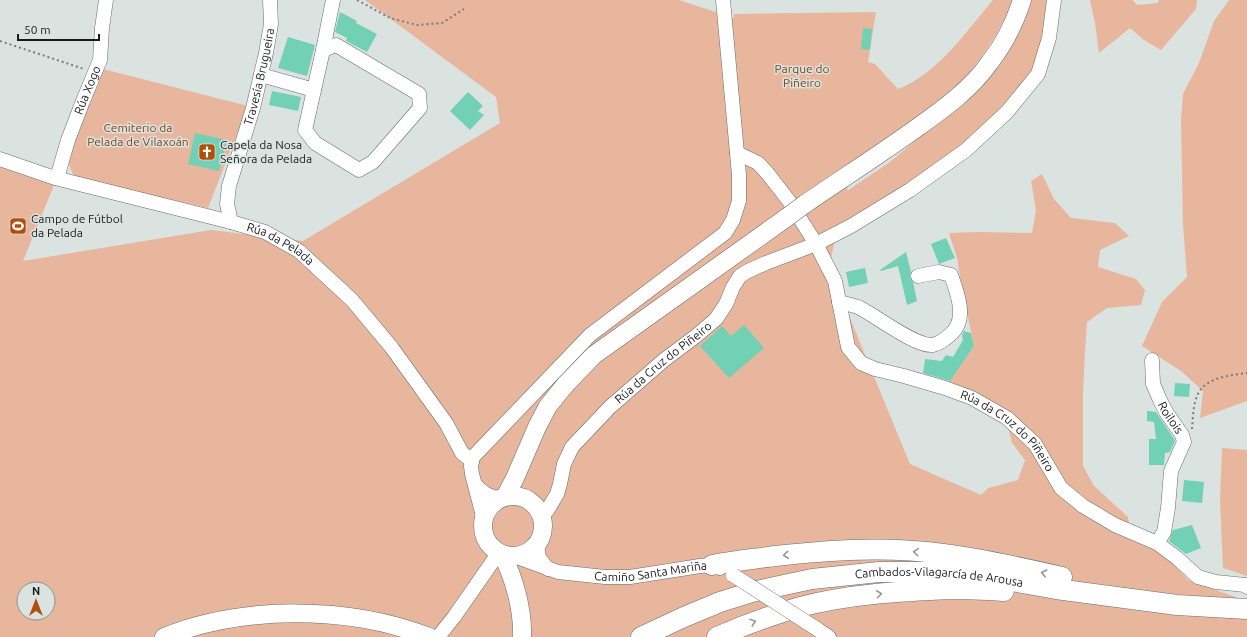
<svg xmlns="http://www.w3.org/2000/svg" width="1247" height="637" font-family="Ubuntu,sans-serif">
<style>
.green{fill:#e7b69d;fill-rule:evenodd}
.building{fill:#72d0b4}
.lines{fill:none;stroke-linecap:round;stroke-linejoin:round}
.minor-casing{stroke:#676e6b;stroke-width:15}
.major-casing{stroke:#676e6b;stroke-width:19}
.highway-casing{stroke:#676e6b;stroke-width:21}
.path{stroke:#777c7a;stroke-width:2;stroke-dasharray:2 3;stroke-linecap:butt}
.minor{stroke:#fff;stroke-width:14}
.major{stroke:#fff;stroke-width:18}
.highway{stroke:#fff;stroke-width:20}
.minor-bridge-casing{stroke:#676e6b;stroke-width:15;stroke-linecap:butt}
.major-bridge-casing{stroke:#676e6b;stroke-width:19;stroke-linecap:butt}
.minor-bridge{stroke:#fff;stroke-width:14}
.major-bridge{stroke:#fff;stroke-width:18}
.oneway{stroke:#979898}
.labels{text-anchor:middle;stroke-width:3;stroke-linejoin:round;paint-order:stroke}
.park-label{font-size:12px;fill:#82401a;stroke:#dbe3e0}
.street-label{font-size:12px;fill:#181b1a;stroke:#dbe3e0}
.poi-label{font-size:12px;fill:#181b1a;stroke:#dbe3e0;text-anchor:start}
</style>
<rect width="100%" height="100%" fill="#dbe3e0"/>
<path class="green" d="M365 0H679L734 18V14L876 12 868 62 875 64 898 89C937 74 966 32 993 0H1013L1012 4 996 35 983 55 965 78 929 108 853 162 847 191 890 162 960 103 1027 0H1053L1028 93 910 190 837 231 829 267 910 464 981 495 988 488 1018 480 1025 460 1012 443 1008 427 945 388 974 346 961 283 957 258 949 233 977 232 1032 233 1036 210 1031 181 1042 174 1054 199 1071 218 1115 223 1129 236 1100 250 1098 267 1136 279 1145 290 1141 305 1107 308 1087 322 1085 351 1083 393V466L1094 486 1128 517 1130 532 1165 553 1188 580 1241 599 1246 614 1247 615V637H0V157L57 178 23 261 211 230 303 241 500 123 496 97ZM24 589H48V613H24Z
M1090 0H1133L1137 5 1158 3 1159 0H1197L1196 9 1161 50 1144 40 1130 28 1099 53 1095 23Z
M1229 0H1247V401L1200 418 1203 391 1181 371 1142 346 1162 302 1187 277 1183 225 1181 120 1183 94 1199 63 1214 21Z
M99 68 248 106 208 208 74 177 67 160Z
M1222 448 1247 450V576L1223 568 1220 501Z"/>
<path class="building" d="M340 12 357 21 356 23 377 34 367 52 346 41 347 38 335 32Z
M863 28 872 29 870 50 861 49Z
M288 37 315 45 307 76 278 68Z
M272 91 301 97 298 111 269 105Z
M468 92 483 106 478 111 484 115 470 130 450 111Z
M195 133 227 140 219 171 188 164Z
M946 238 955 258 939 264 931 244Z
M906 252 911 272 910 278 913 282 917 301 907 305 898 266 881 271 880 270Z
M865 268 868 283 849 287 846 272Z
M744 325 764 348 729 378 700 346 722 326 731 336Z
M964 331 971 333 974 346 950 381 923 373 925 359 942 361 946 355 953 357 963 340 962 335Z
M1175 383 1190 384 1189 397 1174 396Z
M1147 411 1156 412 1174 439 1175 441 1170 452 1165 453 1164 465H1149V439H1156L1154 422 1147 421Z
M1184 480 1204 482 1202 503 1182 501Z
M1192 525 1201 548 1186 554 1169 541 1173 530Z"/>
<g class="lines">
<defs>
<g id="minor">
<path d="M336 45 419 94 420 108 373 162 359 170 315 143 305 130 323 50Z"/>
<path d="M323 50 333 0"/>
<path d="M261 75 314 90"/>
<path id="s1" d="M737 153 758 163 768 174 789 201 816 244 835 281 848 347 861 363 875 369 904 376 945 388 972 398 1007 418 1035 444 1061 488 1083 506 1115 525 1157 543 1177 558 1198 577 1216 582 1245 585 1247 587"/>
<path id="s2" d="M0 159 55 178 231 222 265 232 299 251 352 300 392 348 446 423 462 453 472 461"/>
<path id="s3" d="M57 178 68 140 83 101 100 60 102 28 106 0"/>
<path id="s4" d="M231 222 227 204 229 186 253 108 266 53 271 24 270 0"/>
<path d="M839 302C846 304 854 305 860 308 876 316 916 347 933 345 941 343 947 338 953 332 967 317 957 292 951 275L939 272 918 276"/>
<path id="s5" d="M1152 360 1153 384 1160 400 1166 412 1182 435 1184 442 1171 471 1168 508 1164 532 1157 543"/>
<path d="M475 484C482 493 489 496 500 499"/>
<path id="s6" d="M541 515 547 511 557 494 560 484 564 464 572 447 610 407 664 360 696 336 716 319 726 304 733 287 740 276 748 271 766 263 816 244 851 226 910 190 966 150 1007 112 1038 74 1049 38 1054 0"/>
<path d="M484 520 472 474 471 466 473 457 590 335 725 233 733 220 739 201V175L723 0"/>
<path d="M537 545 539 558 548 569"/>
<path id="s7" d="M514 556 558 572 605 577H630L700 566 712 565 720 568"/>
<path d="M817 629 829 637"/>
<path d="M438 637 454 617 493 561 497 552"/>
</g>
<path id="major" d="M805 204C840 180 876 157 911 132 939 112 970 91 990 62 1004 44 1015 22 1022 0
M483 526a30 30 0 1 1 60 0a30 30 0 1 1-60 0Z
M505 497 515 478 537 427 548 406 566 384 594 355 786 218
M502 554C514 578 523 609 522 637
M164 637C243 605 350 606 429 637"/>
<g id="highway">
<path d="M712 565C733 561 754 559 775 556 831 550 887 546 943 554 983 559 1023 568 1062 577"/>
<path id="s8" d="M641 637 684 617 720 602 752 592 812 579 879 572H938L995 578 1056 589 1177 605 1247 609"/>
<path d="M717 637C744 625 772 615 800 607 849 594 902 591 952 589 969 589 987 590 1004 591"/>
</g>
</defs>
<use href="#minor" class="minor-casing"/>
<use href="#major" class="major-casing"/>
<use href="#highway" class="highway-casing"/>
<path class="path" d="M357 0 390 18 417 25 442 23 464 9
M0 41 84 69
M1192 429C1193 417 1193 402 1199 392 1208 377 1232 375 1247 373"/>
<use href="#minor" class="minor"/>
<use href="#major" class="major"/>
<use href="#highway" class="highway"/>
<defs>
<path id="minor-bridge" d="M733 575 817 629"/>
<path id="major-bridge" d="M786 218 805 204"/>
</defs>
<use href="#minor-bridge" class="minor-bridge-casing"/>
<use href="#major-bridge" class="major-bridge-casing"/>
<use href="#minor-bridge" class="minor-bridge"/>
<use href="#major-bridge" class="major-bridge"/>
</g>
<defs><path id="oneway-chevron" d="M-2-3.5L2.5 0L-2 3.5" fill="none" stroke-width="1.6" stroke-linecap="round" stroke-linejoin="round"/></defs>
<g class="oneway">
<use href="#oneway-chevron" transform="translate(916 552) rotate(-175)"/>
<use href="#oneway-chevron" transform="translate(786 555) rotate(174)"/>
<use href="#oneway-chevron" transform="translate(1044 573) rotate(-167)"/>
<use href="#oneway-chevron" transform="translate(879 594) rotate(-7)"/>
<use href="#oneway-chevron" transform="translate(753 622) rotate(-18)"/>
</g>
<defs>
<symbol id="church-square" viewBox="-11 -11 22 22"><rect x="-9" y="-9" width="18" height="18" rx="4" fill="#b0500a" stroke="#dbe3e0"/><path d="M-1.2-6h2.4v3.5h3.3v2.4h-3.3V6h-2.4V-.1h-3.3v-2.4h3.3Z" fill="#fff"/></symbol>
<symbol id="stadium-square" viewBox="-11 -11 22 22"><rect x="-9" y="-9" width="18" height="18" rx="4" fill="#b0500a" stroke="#dbe3e0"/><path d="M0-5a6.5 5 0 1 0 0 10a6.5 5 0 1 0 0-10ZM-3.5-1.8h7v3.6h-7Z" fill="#fff"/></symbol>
</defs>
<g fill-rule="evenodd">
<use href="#church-square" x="197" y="142" width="20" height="20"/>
<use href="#stadium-square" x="8" y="216" width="20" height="20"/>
</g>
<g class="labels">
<g class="park-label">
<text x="802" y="73">Parque do<tspan x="802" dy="14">Piñeiro</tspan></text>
<text x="138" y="132">Cemiterio da<tspan x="138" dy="14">Pelada de Vilaxoán</tspan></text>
</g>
<g class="street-label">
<text dy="4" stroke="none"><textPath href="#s4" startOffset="150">Travesía Brugueira</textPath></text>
<text dy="4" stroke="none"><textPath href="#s3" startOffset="93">Rúa Xogo</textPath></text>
<text dy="4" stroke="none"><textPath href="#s2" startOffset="294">Rúa da Pelada</textPath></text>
<text dy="4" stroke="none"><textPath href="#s6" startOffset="201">Rúa da Cruz do Piñeiro</textPath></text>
<text dy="4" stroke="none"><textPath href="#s5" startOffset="62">Roilois</textPath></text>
<text dy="4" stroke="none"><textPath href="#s1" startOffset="418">Rúa da Cruz do Piñeiro</textPath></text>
<text dy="4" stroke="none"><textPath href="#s7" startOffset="140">Camiño Santa Mariña</textPath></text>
<text dy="4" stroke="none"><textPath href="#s8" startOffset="309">Cambados-Vilagarcía de Arousa</textPath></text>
</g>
<g class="poi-label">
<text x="220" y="149">Capela da Nosa<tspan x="220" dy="14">Señora da Pelada</tspan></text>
<text x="31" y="223">Campo de Fútbol<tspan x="31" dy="14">da Pelada</tspan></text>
</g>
</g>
<g transform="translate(36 601)"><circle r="19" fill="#dbe3e0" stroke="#8d9391"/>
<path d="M0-3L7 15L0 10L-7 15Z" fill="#b0500a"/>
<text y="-6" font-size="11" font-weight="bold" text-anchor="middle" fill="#181b1a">N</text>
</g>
<path d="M18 34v6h81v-6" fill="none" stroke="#181b1a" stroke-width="2"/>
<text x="24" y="34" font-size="12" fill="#181b1a" stroke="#dbe3e0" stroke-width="3" paint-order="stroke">50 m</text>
</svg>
